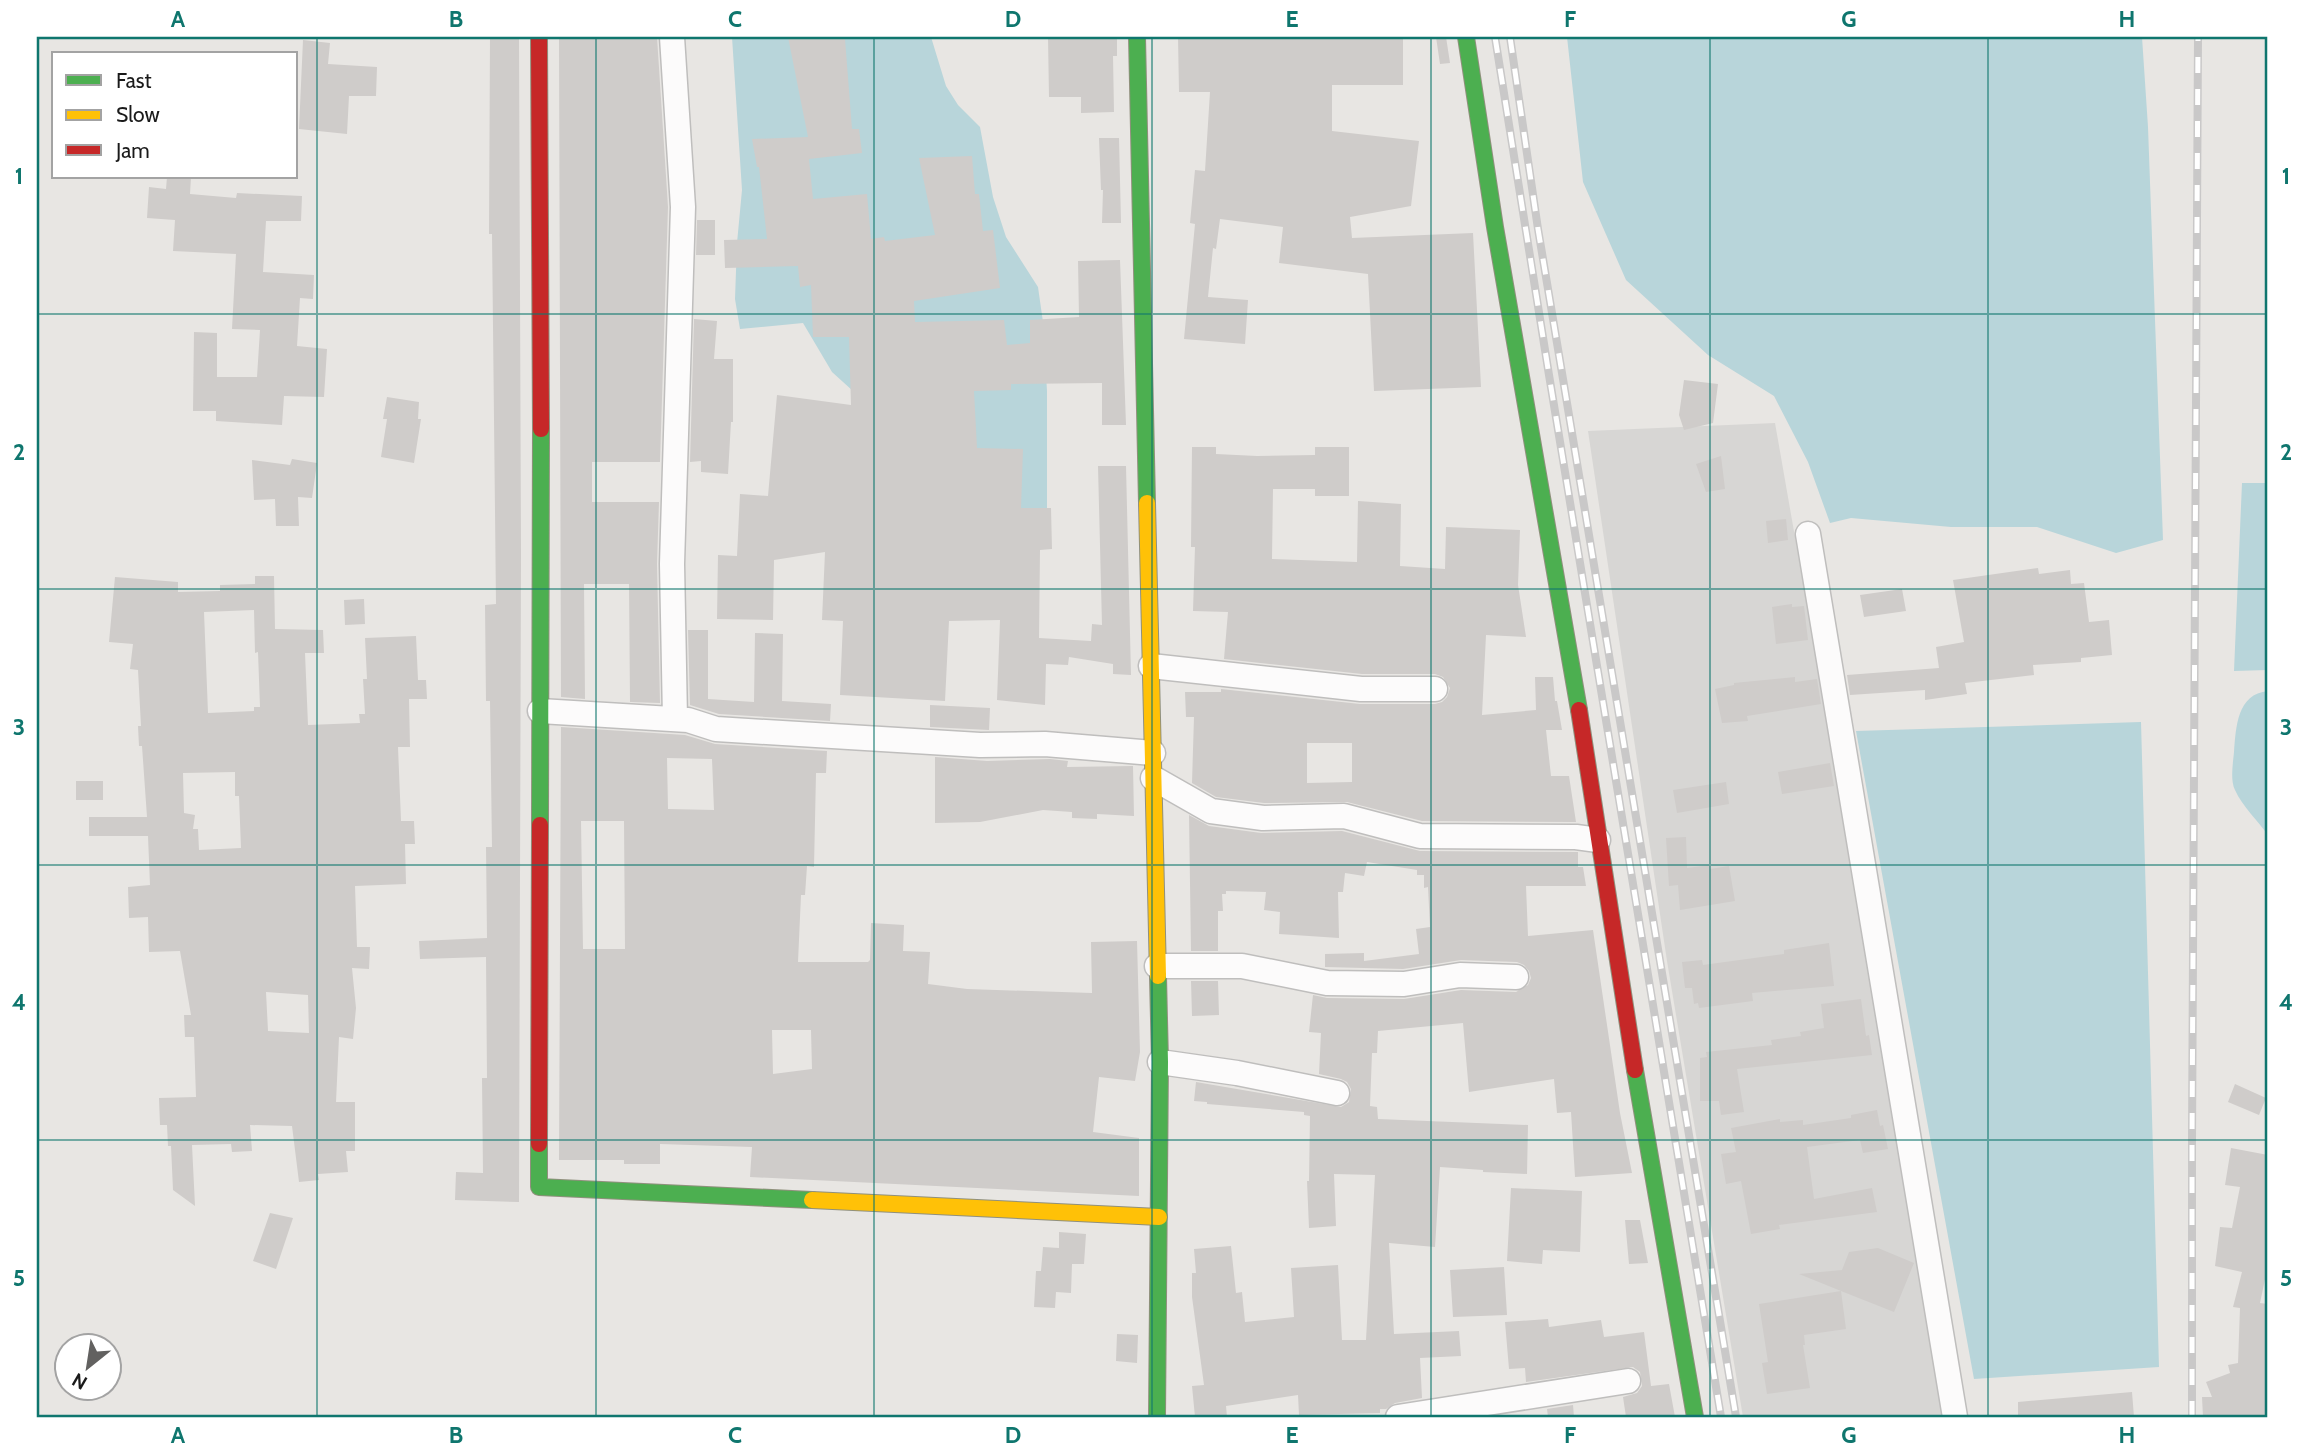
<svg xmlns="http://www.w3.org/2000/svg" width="2305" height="1454" font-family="Cabin,sans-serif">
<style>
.residential{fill:#d7d6d4}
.water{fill:#b8d5da}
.building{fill:#cfccca;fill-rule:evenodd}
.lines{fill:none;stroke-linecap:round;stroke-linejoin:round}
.street-casing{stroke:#bfbebd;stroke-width:27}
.fast-casing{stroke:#90907d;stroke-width:18}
.slow-casing{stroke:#90907d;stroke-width:18}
.jam-casing{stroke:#90907d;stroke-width:18}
.street{stroke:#fcfbfb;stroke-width:24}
.fast{stroke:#4caf50;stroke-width:16}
.slow{stroke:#ffc107;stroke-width:16}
.jam{stroke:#c62828;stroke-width:16}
.rail-casing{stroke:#c9c8c8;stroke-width:8}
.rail{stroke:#fff;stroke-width:5;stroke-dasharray:16;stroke-linecap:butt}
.grid{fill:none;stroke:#0f766e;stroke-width:2;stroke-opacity:0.55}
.neatline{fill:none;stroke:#0f766e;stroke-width:2.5}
.grid-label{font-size:23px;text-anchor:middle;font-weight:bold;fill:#0f766e}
</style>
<rect width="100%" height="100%" fill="#e8e6e3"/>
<path class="residential" d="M1775 423 1891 1085 1947 1417H1743L1667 961 1588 431Z"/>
<path class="water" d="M732 37H931L946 86 958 105 980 127 993 197 1006 237 1038 287 1043 322 1047 391V508L1038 529 864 401 832 372 803 323 740 329 735 299 737 243 742 190Z
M1567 37H2142L2148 127 2163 540 2116 553 2037 527H1951L1851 518 1830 523 1808 462 1774 396 1708 355 1626 280 1583 182Z
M2242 483H2268V670L2234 671Z
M2268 691V835C2258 821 2242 806 2235 790 2230 780 2233 763 2234 752 2236 727 2237 694 2268 691Z
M2141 722 2159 1367 1974 1379 1856 731Z"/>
<path class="building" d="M490 37H519L521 553 519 1202 455 1200 456 1172 483 1173 482 1078H487L486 957 420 959 419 941 487 938 486 847H492L490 701H486L485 605 496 604 492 234H489Z
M559 37H657L668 207 660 462H592V502H659L657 564 660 703 630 702 629 584H584L585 699 561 697Z
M788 37 845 39 852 129H859L862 153 809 159 813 199 867 194 871 239 884 237 885 241 935 235 919 158 972 156 975 194H979L983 231 993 230 1000 288 914 301 915 322 1004 320 1007 345 1030 343V320L1079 317 1078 261 1120 260 1126 425H1102V383L1011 384V390L974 391 977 448 1023 449 1021 508H1051L1052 549 1040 550 1039 638 1091 641 1092 624 1102 625 1098 466H1126L1131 675 1113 674V664L1069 657 1068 665 1046 664 1045 705 997 700 1000 620 949 621 945 701 840 695 843 621 822 620 825 552 774 560 773 620 717 619 718 555 737 556 740 494 768 496 777 395 851 405 849 337H813L811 285 800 287 798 266 725 268 724 240 767 239 759 167H757L752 139 808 137Z
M1048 37H1117V56H1113L1114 112 1081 113V97H1049Z
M1178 37H1403V85H1332V131L1419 141 1411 206 1350 217 1352 238 1473 233 1481 387 1374 391 1368 274 1279 263 1283 227 1220 219 1216 249 1213 248 1208 297 1248 300 1245 344 1184 339 1195 224 1190 223 1195 170 1205 171 1210 92H1179Z
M1436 37H1446L1450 63 1440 64Z
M303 40 330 43 328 64 377 67 376 96H349L347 134 299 129Z
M1099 138H1119L1121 223H1102L1103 190H1101Z
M167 177H191L190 194 236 198 237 193 302 196 301 221H266L263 272 314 275 313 299 300 298 297 346 327 349 324 397 284 396 282 425 216 421V411H193L194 332 217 333V377H257L260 330 232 329 236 254 173 251 175 220 147 218 149 187 166 189Z
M697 220H715V255H696Z
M694 319 717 321 714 359H733V422H731L728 474 701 472V461L690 462Z
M1684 380 1718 384 1713 423 1684 430 1679 415Z
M387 397 419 402 418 419H421L414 463 381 457 387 419H383Z
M1192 447H1216V454L1257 456 1315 455V447H1349V496H1315V489H1273L1272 559 1357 562 1358 501 1401 504 1400 566 1445 569 1446 527 1520 530 1518 585 1526 637 1486 635 1482 715 1536 710 1535 677H1553L1555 701H1557L1562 730H1546L1551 776H1569L1576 822 1422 821 1347 802 1264 803 1216 797 1192 783 1194 717H1186L1185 692H1221V689L1360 704H1435L1442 702 1447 697 1450 688 1443 677 1435 674H1362L1224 659 1228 612 1193 611 1195 547H1191ZM1307 743H1352V782L1307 783Z
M1721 456 1725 489 1706 492 1696 464Z
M292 459 317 463 312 498 298 497 299 526H276L275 499 254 500 252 460 290 465Z
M1786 519 1788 540 1768 543 1766 521Z
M2038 568 2039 574 2070 570 2071 584 2084 583 2089 622 2109 620 2112 655 2081 658V662L2033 665 2034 675 1965 683 1967 694 1925 700V690L1850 695 1847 675 1939 668 1936 647 1964 642 1953 580Z
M255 576H274L275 629 323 630 324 653H305L308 725 360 723 359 714H365L363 679H367L365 638 416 636 418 680H426L427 699H409L410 747H398L401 821H414L415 844H405L406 884 355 886 357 947H370L369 969 352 968 356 1008 353 1039 339 1037 336 1102H355V1151H346L348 1172 318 1174 319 1180 299 1182 292 1126 250 1125 252 1151 232 1152 231 1144 192 1145 195 1206 173 1190 171 1146H168L167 1125H160L159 1098 196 1097 194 1037H185L184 1015H191L180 951 149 952 148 917 129 918 128 887 150 885 148 836H89V817H147L142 746H139L138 726H141L138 670 130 669 133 644 109 642 115 577 178 582V592L220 591V585L255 584ZM254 610 255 653 258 652 260 707H254V711L208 713 204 612ZM235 772V796H239L241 848 199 850 198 829H193L195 815 184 813 183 773ZM266 992 308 995 309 1033 268 1031Z
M1902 589 1906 611 1864 617 1860 595Z
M364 599 365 624 345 625 344 600Z
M1792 604V607L1804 606 1808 640 1776 644 1772 607Z
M688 630H708V699L754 702 755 633 783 634 782 701 831 704 830 721 719 714 690 705Z
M1795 677V682L1817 679 1821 704 1747 716 1748 721 1722 723 1715 689 1734 685V683Z
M930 705 990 708 989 730 930 727Z
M561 727 685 735 715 744 827 751 826 773H816L814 867 807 866 805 895H801L798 962H868L870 960 871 923 904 925 903 951 930 952 928 984 967 989 1092 993 1091 942 1137 941 1140 1052 1135 1081 1099 1077 1093 1132 1139 1138V1196L750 1177 752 1147 660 1144V1164H624V1160H559ZM667 758 712 759 714 810 668 809ZM581 821H624L625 949H583ZM772 1030H811L812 1069 773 1074Z
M935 757 987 761 1050 759 1068 761 1067 767 1133 766 1134 816 1097 814V819L1072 818V812L1043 810 980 822 935 823Z
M1830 763 1834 786 1782 794 1778 772Z
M76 781H103V800H76Z
M1726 782 1729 804 1677 813 1673 790Z
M1189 815 1209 826 1261 833 1342 831 1420 851 1578 852V867H1583L1586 886H1526L1528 936 1593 930 1620 1113 1632 1173 1575 1177 1571 1112 1557 1113 1554 1079 1469 1092 1463 1023 1378 1031 1377 1053H1372L1370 1106 1377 1107 1378 1119 1528 1125 1527 1174 1483 1172V1170L1440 1167 1435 1247 1389 1243 1394 1334 1459 1331 1461 1356 1420 1358 1422 1398 1395 1403 1386 1409H1380V1413L1299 1415 1298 1395 1226 1406 1227 1417H1195L1192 1386 1204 1385 1192 1297V1273H1196L1194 1249 1231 1246 1236 1293 1242 1292 1245 1322 1294 1317 1291 1268 1338 1265 1342 1340H1366L1375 1175 1334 1174 1336 1226 1309 1228 1307 1181H1309L1310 1116 1304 1115V1112L1207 1104V1102L1194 1101 1196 1082 1341 1107 1349 1102 1351 1089 1347 1082 1341 1079 1319 1074 1321 1033 1309 1032 1313 995 1327 998 1404 999 1461 990 1516 992 1528 985 1531 978 1529 971 1524 965 1517 962 1461 960 1403 969 1325 967V954L1364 953V961L1419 954 1416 929 1430 927 1428 887 1424 888V875H1417V870L1367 862 1364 876 1345 873 1343 892H1338L1339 938 1279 934 1280 912 1264 910 1266 892 1226 891V894H1222L1223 911H1218V951H1191Z
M1686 837 1687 868 1710 865V869L1729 866 1735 901 1680 910 1678 885 1669 886 1666 838Z
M1829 943 1834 986 1752 993 1753 1001 1699 1008 1698 1003 1694 1004 1692 988H1685L1682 962 1702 960 1703 965 1784 954V950Z
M1191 981H1218L1219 1015 1192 1016Z
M1861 999 1866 1036 1869 1035 1872 1055 1737 1069 1744 1112 1721 1115 1719 1101H1700V1058L1707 1057 1706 1052 1772 1045 1771 1040 1801 1036 1800 1032 1824 1028 1821 1004Z
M2235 1084 2266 1098 2259 1115 2228 1102Z
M1877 1110 1880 1126 1883 1125 1888 1149 1863 1153 1860 1140 1807 1147 1814 1199 1872 1188 1877 1212 1779 1225 1780 1229 1751 1234 1741 1181 1726 1184 1721 1154 1736 1152 1731 1128 1780 1119V1122L1803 1120V1125L1851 1118V1115Z
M2231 1148 2268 1155V1265L2260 1303 2268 1304V1417H2203L2202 1397H2212L2206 1382 2230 1373 2228 1365 2238 1363 2240 1308 2233 1307 2242 1272 2215 1266 2220 1227 2232 1228 2240 1187 2225 1185Z
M1511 1188 1582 1191 1580 1252 1543 1250 1542 1264 1507 1261Z
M270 1213 293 1218 276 1269 253 1261Z
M1625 1220H1640L1648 1263 1629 1264Z
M1059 1232 1086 1234 1084 1264H1072L1071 1293 1056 1292 1055 1308 1034 1307 1036 1271H1041L1043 1247 1059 1248Z
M1878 1248 1914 1263 1894 1312 1841 1291 1846 1329 1804 1335 1805 1345H1803L1810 1388 1767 1394 1762 1363 1768 1362 1759 1304 1841 1291 1799 1274 1842 1270 1849 1252Z
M1504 1267 1507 1315 1453 1317 1450 1270Z
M1548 1319 1549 1327 1601 1320 1604 1337 1644 1332 1651 1386 1669 1384 1675 1417H1626L1623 1397 1637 1393 1642 1386 1640 1372 1633 1367 1526 1382 1525 1368 1509 1369 1505 1322Z
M1117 1334 1138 1335 1137 1363 1116 1361Z
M2132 1392 2134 1417H2018V1402Z
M1573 1405 1574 1417H1548L1547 1409Z"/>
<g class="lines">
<defs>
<path id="street" d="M672 37 683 207 672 564 675 719
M1808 534 1955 1417
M1151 666 1361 689H1435
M540 711 688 720 716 729 980 745 1045 744 1153 753
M1153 778 1211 811 1263 818 1344 816 1420 836 1576 837 1598 840
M1157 966H1242L1327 983 1404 984 1460 975 1516 977
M1160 1062 1237 1073 1337 1093
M1398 1417 1628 1381"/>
<path id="fast" d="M1137 37 1147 503
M1466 37 1495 227 1579 710
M540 825 541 429
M1635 1070 1695 1417
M539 1144V1187L812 1200
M1157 1417 1160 1062 1158 976"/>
<path id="slow" d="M1147 503 1158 976
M812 1200 1159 1217"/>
<path id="jam" d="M539 37 541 429
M1579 710 1635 1070
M539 1144 540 825"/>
</defs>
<use href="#street" class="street-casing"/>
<use href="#fast" class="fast-casing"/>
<use href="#slow" class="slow-casing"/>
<use href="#jam" class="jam-casing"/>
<use href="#street" class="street"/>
<use href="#fast" class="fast"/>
<use href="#slow" class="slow"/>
<use href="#jam" class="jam"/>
<defs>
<path id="rail" d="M1495 37 1549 375 1721 1417
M1510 37 1538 229 1736 1417
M2192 1417V1140L2198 37"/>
</defs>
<use href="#rail" class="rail-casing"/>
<use href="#rail" class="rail"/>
</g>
<path class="grid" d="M317 37V1417M596 37V1417M874 37V1417M1152 37V1417M1431 37V1417M1710 37V1417M1988 37V1417M37 314H2268M37 589H2268M37 865H2268M37 1140H2268"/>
<rect width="2305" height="1454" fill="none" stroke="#ffffff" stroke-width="77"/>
<rect x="52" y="52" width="245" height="126" fill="#ffffff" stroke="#a3a3a3" stroke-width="2"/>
<rect x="66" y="75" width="35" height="10" fill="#4caf50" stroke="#a3a3a3" stroke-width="2"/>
<text x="116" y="88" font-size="21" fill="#1a1a1a">Fast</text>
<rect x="66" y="110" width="35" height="10" fill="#ffc107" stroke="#a3a3a3" stroke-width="2"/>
<text x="116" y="122" font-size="21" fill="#1a1a1a">Slow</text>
<rect x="66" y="145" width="35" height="10" fill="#c62828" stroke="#a3a3a3" stroke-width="2"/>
<text x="116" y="158" font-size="21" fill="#1a1a1a">Jam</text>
<g transform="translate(88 1367) rotate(210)"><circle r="33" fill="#ffffff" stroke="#a3a3a3" stroke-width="2"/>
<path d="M0-5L12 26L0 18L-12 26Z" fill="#626160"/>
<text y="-10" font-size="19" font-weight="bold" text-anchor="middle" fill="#1a1a1a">N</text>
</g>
<rect x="38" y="38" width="2228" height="1378" class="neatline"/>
<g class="grid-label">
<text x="178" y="27">A</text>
<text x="456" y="27">B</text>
<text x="735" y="27">C</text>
<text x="1013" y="27">D</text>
<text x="1292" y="27">E</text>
<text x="1570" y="27">F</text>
<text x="1849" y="27">G</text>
<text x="2127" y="27">H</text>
<text x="19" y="184">1</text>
<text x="2286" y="184">1</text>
<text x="19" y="460">2</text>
<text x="2286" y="460">2</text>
<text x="19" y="735">3</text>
<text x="2286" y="735">3</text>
<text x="19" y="1010">4</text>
<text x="2286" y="1010">4</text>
<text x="19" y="1286">5</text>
<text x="2286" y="1286">5</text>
<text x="178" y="1443">A</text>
<text x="456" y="1443">B</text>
<text x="735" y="1443">C</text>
<text x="1013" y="1443">D</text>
<text x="1292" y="1443">E</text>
<text x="1570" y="1443">F</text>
<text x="1849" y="1443">G</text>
<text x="2127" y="1443">H</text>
</g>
</svg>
